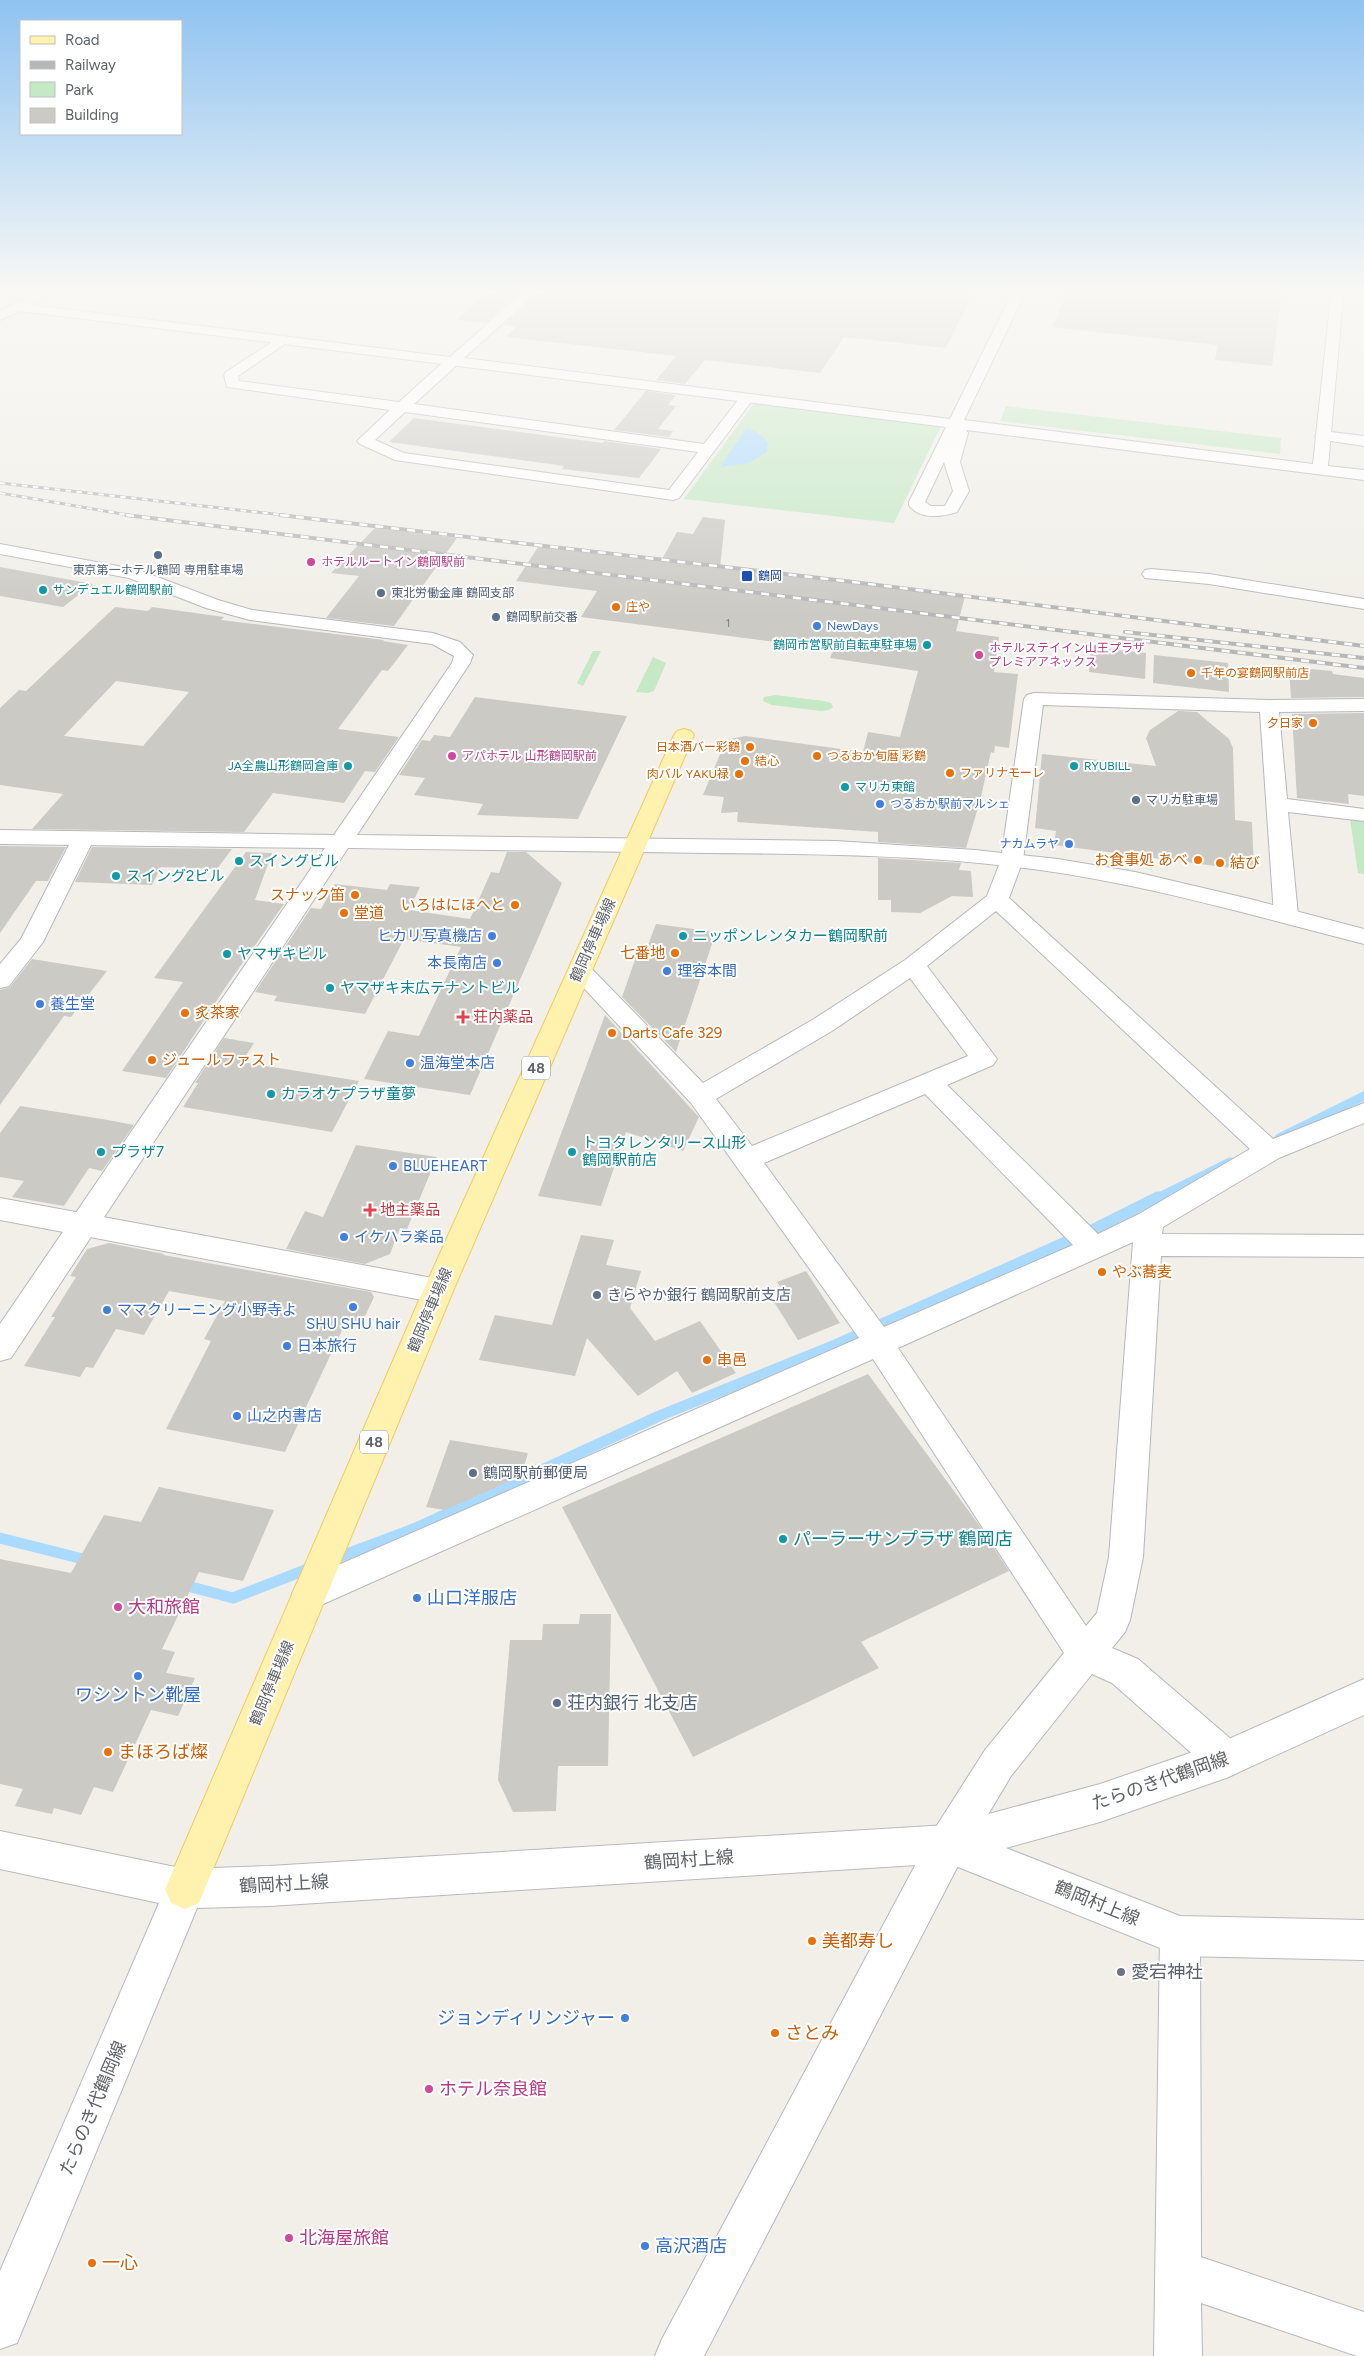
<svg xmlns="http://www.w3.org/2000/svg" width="1364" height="2356" font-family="Figtree,'Noto Sans JP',sans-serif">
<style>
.green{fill:#c5e8c5}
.water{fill:#aadaff}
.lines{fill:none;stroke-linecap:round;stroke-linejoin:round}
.stream-far1{stroke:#aadaff;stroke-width:9}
.stream{stroke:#aadaff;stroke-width:11}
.building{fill:#cccac5;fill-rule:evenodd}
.minor-casing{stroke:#b5b8bc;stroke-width:2}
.tertiary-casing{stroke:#b5b8bc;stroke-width:2}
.secondary-casing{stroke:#b6babf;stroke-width:2}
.primary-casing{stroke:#f2c960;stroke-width:2}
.minor{fill:#fff;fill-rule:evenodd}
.tertiary{fill:#fff;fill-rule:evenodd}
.secondary{fill:#fff;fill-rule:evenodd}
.primary{fill:#fff2af;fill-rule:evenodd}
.rail-far1-casing{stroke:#b6b7b8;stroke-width:3}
.rail-casing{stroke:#b6b7b8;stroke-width:4}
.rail-far1{stroke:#fff;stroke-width:2;stroke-dasharray:5.5;stroke-linecap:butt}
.rail{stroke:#fff;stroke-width:2.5;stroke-dasharray:8;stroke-linecap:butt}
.service-dot{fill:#5c6f8a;stroke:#fff;stroke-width:2}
.hotel-dot{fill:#d1479c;stroke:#fff;stroke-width:2}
.transit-dot{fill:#1a4fb4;stroke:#fff;stroke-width:2}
.culture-dot{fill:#0f9aa8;stroke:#fff;stroke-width:2}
.food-dot{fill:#e8710a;stroke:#fff;stroke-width:2}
.shop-dot{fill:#3f7fe0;stroke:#fff;stroke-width:2}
.health-dot{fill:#e0444e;stroke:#fff;stroke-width:2}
.worship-dot{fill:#6b7280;stroke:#fff;stroke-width:2}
.labels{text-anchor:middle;stroke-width:4;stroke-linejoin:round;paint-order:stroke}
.far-number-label{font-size:11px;fill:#7a7d7f}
.far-hotel-label{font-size:12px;fill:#b23c85;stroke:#fff;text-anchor:start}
.far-service-label{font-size:12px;fill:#4e5e75;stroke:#fff;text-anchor:start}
.far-transit-label{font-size:12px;fill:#164399;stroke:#fff;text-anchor:start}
.far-culture-label{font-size:12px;fill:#0d838f;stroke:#fff;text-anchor:start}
.far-food-label{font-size:12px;fill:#c56008;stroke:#fff;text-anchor:start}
.far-shop-label{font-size:12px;fill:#366cbe;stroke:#fff;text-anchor:start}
.shield{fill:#fff;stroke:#8f9295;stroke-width:1}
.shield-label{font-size:14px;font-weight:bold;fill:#5f6368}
.food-label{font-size:15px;fill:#c56008;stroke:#fff;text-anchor:start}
.culture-label{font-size:15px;fill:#0d838f;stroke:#fff;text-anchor:start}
.shop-label{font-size:15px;fill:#366cbe;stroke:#fff;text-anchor:start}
.street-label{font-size:15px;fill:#5f6368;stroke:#fff}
.health-label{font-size:15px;fill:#be3a42;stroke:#fff;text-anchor:start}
.service-label{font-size:15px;fill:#4e5e75;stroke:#fff;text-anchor:start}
.near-culture-label{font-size:18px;fill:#0d838f;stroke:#fff;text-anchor:start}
.near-shop-label{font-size:18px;fill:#366cbe;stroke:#fff;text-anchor:start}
.near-hotel-label{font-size:18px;fill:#b23c85;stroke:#fff;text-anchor:start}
.near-service-label{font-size:18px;fill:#4e5e75;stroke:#fff;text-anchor:start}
.near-food-label{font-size:18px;fill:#c56008;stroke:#fff;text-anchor:start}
.near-street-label{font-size:18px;fill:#5f6368;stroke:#fff}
.near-worship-label{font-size:18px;fill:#5b616d;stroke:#fff;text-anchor:start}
</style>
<rect width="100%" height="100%" fill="#f1efe8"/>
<path class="green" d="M755 402 941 426 894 523 684 499Z
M1006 406 1281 438 1280 454 1000 421Z
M593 651H601L583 686 577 683Z
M653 657 666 663 654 691 648 693 636 692Z
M775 695 824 701 831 703 833 707 829 710 821 711 772 705 763 701 764 697Z
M1350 819 1364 821V874L1358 873Z"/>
<path class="water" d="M746 428C755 431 762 434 768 443L767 452 749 463 720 467Z"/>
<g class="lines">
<path class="stream-far1" d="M1279 1138 1364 1096
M1155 1199 1230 1162"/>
<path class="stream" d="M0 1538 91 1561
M331 1560 416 1528 659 1416 835 1345 1090 1231 1158 1197
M180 1584 233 1598 313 1567"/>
</g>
<path class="building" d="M546 287H976L946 348 844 337 820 373 705 360 685 384 656 380 676 356 506 337 516 327 503 325 538 294 546 295Z
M1069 287H1283L1272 366 1215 360 1218 345 1052 327Z
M499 290 520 292 486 323 456 320 488 293 494 294Z
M646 391 676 395 668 405 676 406 658 429 673 431 669 437 614 430Z
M414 418 603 443 604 441 661 449 639 478 562 469 564 466 389 442Z
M703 517 725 520 720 568 965 596 956 631 999 637 994 672 1018 674 1009 748 995 746 994 753 991 752 980 801 966 848 878 842V832L737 822 738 812 721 813 724 797 703 795 726 740 745 736 863 752 868 732 900 737 918 671 830 658 833 650 822 648 581 617 597 591 516 581 538 547 661 561 677 532 693 534Z
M375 528 457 538 394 626 326 618 359 576 331 573Z
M0 567 93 584 63 607 0 596Z
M115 607 148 611 152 607 224 617 221 620 384 640 383 641 408 645 388 671 382 670 338 729 399 737 375 772 365 771 344 803 273 793 244 832 32 829 63 794 0 785V708L19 690 26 691ZM116 681 189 692 143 746 64 736Z
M1091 647 1146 653 1145 679 1089 672Z
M1154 655 1228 663 1229 692 1153 683Z
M1289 667 1332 671 1333 674 1364 678V697L1291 698Z
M475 697 627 716 578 819 477 815 483 804 414 795 425 778 399 775 422 740 430 741 434 735 450 737Z
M1178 711 1197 712 1229 739 1233 748 1235 820 1252 822 1254 871 1054 845 1056 831 1035 828 1042 754 1156 766 1146 738 1150 730Z
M1364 713V796L1348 794 1349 804 1297 798 1292 714Z
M0 846 66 847 48 881H36L0 933Z
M92 847 232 849 217 869 161 867 152 885 75 882Z
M246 852 272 853 255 900 284 904 225 988 166 1078 122 1071 183 982 154 978Z
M507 852H526L562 883 470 1095 364 1079 388 1031 419 1036 461 947 404 939 365 1014 274 1001 277 996 255 992 311 908 321 909 335 884 387 890 390 884 420 887 409 910 470 919 491 872 499 873Z
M878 858 961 863 959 870 971 871 973 897 952 896 920 913 891 912V900H878Z
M656 924 716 932 676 1052 622 997 636 957 643 958Z
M32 959 107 971 71 1017 64 1016 0 1105V990L10 987Z
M605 1015 699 1117 683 1151 626 1132 601 1206 538 1196Z
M224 1038 254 1043 242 1062 359 1081 332 1132 183 1107 198 1083H195Z
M20 1106 102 1119 134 1125 102 1171 89 1168 64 1206 12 1197 24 1181 0 1177V1133Z
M356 1145 437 1157 407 1229 400 1228 390 1254 365 1264 286 1249 305 1211 323 1217Z
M581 1235 614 1240 606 1265 641 1271 630 1308 655 1341 700 1321 736 1373 692 1393 677 1371 638 1396 587 1338 575 1376 479 1360 495 1315 552 1325Z
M109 1243 164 1254 163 1255 371 1292 374 1297 360 1327 345 1324 285 1452 166 1429 211 1341 204 1339 225 1301 169 1291 144 1335 116 1329 93 1368 86 1367 80 1377 24 1366 55 1317H51L76 1277 70 1276 87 1249Z
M806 1271 840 1323 798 1340 774 1302 787 1297 777 1282Z
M868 1374 979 1525 1009 1571 861 1642 879 1668 693 1757 562 1507Z
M450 1440 528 1453 521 1476 445 1510 426 1507Z
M159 1487 274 1510 243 1581 199 1572 162 1649 175 1652 166 1673 195 1678 178 1716 151 1710 113 1792 94 1787 81 1815 54 1808 52 1814 15 1806 23 1789 0 1784V1559L71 1573 104 1515 141 1522Z
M580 1614H611L608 1766H558L556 1811 513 1812 498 1780 510 1640H542L543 1624H579Z"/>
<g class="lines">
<defs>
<path id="minor" d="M283 335 290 339 288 342 238 376 239 381 399 402 448 358H458L460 361 458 364 414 404 704 444 742 395H752L754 398 679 498 673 500 395 460 360 444 357 441 390 410 227 387 224 375 226 372ZM405 412 698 452 669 490 404 453 375 440Z
M1323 431 1364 436V446L1318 439 1315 436 1318 433Z
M1151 569 1209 574 1364 599V609L1209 584 1145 578 1142 574 1145 570Z
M1034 693 1269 700 1364 699V711L1279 712 1287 799 1364 809V821L1288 812 1298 915 1294 920 1286 922 1278 920 1274 915 1260 712 1043 705 1023 860 1009 898 1273 1139 1364 1103V1123L1279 1158 1163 1227 1162 1234 1364 1235V1257L1161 1256 1143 1557 1130 1620 1125 1632 1112 1648 1138 1659 1239 1746 1245 1759 1239 1772 1226 1778 1213 1772 1112 1683 1092 1674 1011 1776 962 1858 704 2356H655L662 2339 934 1830 985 1750 1064 1653 873 1359 321 1605 309 1610 297 1605 292 1594 297 1583 859 1338 691 1103 568 971 572 965 580 963 588 965 703 1083 814 1019 905 960 987 896 1001 860 1024 699 1027 695ZM996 911 1250 1149 1139 1214 1098 1234 947 1085 993 1065 997 1059 927 966ZM910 978 968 1056 752 1146 716 1099 832 1031ZM925 1094 1073 1245 884 1327 764 1163ZM1133 1242 1109 1557 1097 1613 1086 1626 898 1348Z
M83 832 91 834 94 839 43 942 9 986 0 988V964L21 939 72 839 75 834Z
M0 1198 438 1279 448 1283 453 1291 448 1299 438 1303 0 1220Z
M1180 1916 1194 1922 1200 1936 1201 2257 1364 2312V2356H1357L1201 2303 1202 2356H1154L1160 1936 1166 1922Z"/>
<path id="tertiary" d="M46 287H62L32 305 450 357 529 287H543L464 358 950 419 1015 287H1028L964 420 1313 464 1332 287H1344L1328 466 1364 470V480L966 430 968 433 960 462 969 491 957 512C942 517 919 520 909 505V502L946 427 20 311 0 320V311ZM944 462 953 491 945 506H931L925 502Z
M0 544 139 570 218 600 252 610 433 633 460 642 473 655 470 663 357 835 836 841 975 850 1058 859 1135 872 1250 899 1364 929V944C1254 916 1146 884 1033 869 925 855 817 854 709 853 588 851 468 850 348 848L11 1358 0 1361V1324L325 848 0 844V830L334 835 452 663 454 656 432 644 250 620 206 608 129 578 0 554Z"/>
<path id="secondary" d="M1364 1679V1715L1226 1778 1100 1822 1006 1848 1180 1916 1364 1920V1960L1180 1956 948 1863 269 1906 197 1908 17 2343 0 2349V2271L159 1903 0 1869V1831L185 1869 269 1866 948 1825 1100 1784 1222 1742Z"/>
<path id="primary" d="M684 729 691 731 694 735 453 1291 199 1903 185 1909 171 1903 165 1889 423 1291 674 735 677 731Z"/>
</defs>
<use href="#minor" class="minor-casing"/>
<use href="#tertiary" class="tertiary-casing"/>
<use href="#secondary" class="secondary-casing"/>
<use href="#primary" class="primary-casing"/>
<use href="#minor" class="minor"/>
<use href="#tertiary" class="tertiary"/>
<use href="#secondary" class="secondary"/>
<use href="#primary" class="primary"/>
<defs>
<path id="rail-far1" d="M0 483 291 516
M0 493 134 516"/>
<path id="rail" d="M126 515 1364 668
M280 515 853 582 1364 646
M1125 632 1364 658"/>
</defs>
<use href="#rail-far1" class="rail-far1-casing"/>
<use href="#rail" class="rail-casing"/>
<use href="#rail-far1" class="rail-far1"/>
<use href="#rail" class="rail"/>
</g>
<linearGradient id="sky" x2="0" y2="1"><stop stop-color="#8fc3f1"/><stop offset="0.47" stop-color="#f9f8f5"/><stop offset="1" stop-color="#f9f8f5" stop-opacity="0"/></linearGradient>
<rect width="1364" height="617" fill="url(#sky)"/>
<g class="service-dot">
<circle cx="158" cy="555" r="5"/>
<circle cx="381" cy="593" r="5"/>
<circle cx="496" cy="617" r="5"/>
<circle cx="1136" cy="800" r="5"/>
<circle cx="597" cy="1295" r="5"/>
<circle cx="473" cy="1473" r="5"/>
<circle cx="557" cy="1703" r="5"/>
</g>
<g class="hotel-dot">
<circle cx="311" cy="562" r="5"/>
<circle cx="979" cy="655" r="5"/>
<circle cx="452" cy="756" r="5"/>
<circle cx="118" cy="1607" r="5"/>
<circle cx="429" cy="2089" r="5"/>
<circle cx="289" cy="2238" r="5"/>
</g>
<rect class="transit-dot" x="741" y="570" width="12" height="12" rx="2.5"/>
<g class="culture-dot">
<circle cx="43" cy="590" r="5"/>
<circle cx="927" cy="645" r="5"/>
<circle cx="348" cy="766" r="5"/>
<circle cx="1074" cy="766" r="5"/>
<circle cx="845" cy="787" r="5"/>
<circle cx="239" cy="861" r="5"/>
<circle cx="116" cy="876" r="5"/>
<circle cx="683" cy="936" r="5"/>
<circle cx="227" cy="954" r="5"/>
<circle cx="330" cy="988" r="5"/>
<circle cx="271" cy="1094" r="5"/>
<circle cx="101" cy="1152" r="5"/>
<circle cx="572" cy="1152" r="5"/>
<circle cx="783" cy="1539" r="5"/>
</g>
<g class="food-dot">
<circle cx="616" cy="607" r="5"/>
<circle cx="1191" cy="673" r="5"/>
<circle cx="1313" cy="723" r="5"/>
<circle cx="750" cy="747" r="5"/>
<circle cx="817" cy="756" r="5"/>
<circle cx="745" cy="761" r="5"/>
<circle cx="950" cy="773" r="5"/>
<circle cx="739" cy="774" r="5"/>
<circle cx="1198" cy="860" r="5"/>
<circle cx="1220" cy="863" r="5"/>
<circle cx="355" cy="895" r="5"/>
<circle cx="515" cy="905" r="5"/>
<circle cx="344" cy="913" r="5"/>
<circle cx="675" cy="953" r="5"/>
<circle cx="185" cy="1013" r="5"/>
<circle cx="612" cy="1033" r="5"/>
<circle cx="152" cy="1060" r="5"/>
<circle cx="1102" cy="1272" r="5"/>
<circle cx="707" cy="1360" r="5"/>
<circle cx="108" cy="1752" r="5"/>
<circle cx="812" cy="1941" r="5"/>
<circle cx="775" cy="2033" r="5"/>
<circle cx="92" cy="2263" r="5"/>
</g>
<g class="shop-dot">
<circle cx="817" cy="626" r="5"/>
<circle cx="880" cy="804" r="5"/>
<circle cx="1069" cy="844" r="5"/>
<circle cx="492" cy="936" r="5"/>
<circle cx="497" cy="963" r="5"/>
<circle cx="667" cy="971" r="5"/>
<circle cx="40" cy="1004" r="5"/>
<circle cx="410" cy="1063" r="5"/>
<circle cx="393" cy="1166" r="5"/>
<circle cx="344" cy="1237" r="5"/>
<circle cx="353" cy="1307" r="5"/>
<circle cx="107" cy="1310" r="5"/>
<circle cx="287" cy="1346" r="5"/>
<circle cx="237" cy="1416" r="5"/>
<circle cx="417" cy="1598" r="5"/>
<circle cx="138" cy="1676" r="5"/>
<circle cx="625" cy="2018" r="5"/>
<circle cx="645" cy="2246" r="5"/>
</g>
<g class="health-dot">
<path d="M460.5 1009.5h5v5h5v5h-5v5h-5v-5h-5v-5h5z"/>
<path d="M367.5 1202.5h5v5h5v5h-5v5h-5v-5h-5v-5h5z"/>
</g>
<circle class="worship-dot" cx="1121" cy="1972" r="5"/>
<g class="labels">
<g class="far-number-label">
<text x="728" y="627">1</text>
</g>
<g class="far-hotel-label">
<text x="321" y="566">ホテルルートイン鶴岡駅前</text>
<text x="989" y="652">ホテルステイイン山王プラザ<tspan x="989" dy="14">プレミアアネックス</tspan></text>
<text x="462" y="760">アパホテル 山形鶴岡駅前</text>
</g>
<g class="far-service-label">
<text x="158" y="574" text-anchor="middle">東京第一ホテル鶴岡 専用駐車場</text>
<text x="391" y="597">東北労働金庫 鶴岡支部</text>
<text x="506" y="621">鶴岡駅前交番</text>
<text x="1146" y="804">マリカ駐車場</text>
</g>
<g class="far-transit-label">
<text x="758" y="580">鶴岡</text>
</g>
<g class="far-culture-label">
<text x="53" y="594">サンデュエル鶴岡駅前</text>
<text x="917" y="649" text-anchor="end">鶴岡市営駅前自転車駐車場</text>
<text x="338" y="770" text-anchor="end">JA全農山形鶴岡倉庫</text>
<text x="1084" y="770">RYUBILL</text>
<text x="855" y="791">マリカ東館</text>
</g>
<g class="far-food-label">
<text x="626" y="611">庄や</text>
<text x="1201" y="677">千年の宴鶴岡駅前店</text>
<text x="1303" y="727" text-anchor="end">夕日家</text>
<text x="740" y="751" text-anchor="end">日本酒バー彩鶴</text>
<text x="827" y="760">つるおか旬暦 彩鶴</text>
<text x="755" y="765">結心</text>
<text x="960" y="777">ファリナモーレ</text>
<text x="729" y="778" text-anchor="end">肉バル YAKU禄</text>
</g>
<g class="far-shop-label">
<text x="827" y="630">NewDays</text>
<text x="890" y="808">つるおか駅前マルシェ</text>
<text x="1059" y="848" text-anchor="end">ナカムラヤ</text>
</g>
<g class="shield">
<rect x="522" y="1056.5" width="28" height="23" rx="4"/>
<rect x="360" y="1430.5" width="28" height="23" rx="4"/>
</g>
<g class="shield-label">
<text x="536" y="1073">48</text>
<text x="374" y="1447">48</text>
</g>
<g class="food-label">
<text x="1188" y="865" text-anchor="end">お食事処 あべ</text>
<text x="1230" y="868">結び</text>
<text x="345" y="900" text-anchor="end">スナック笛</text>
<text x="505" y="910" text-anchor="end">いろはにほへと</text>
<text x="354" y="918">堂道</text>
<text x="665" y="958" text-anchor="end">七番地</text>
<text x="195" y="1018">炙茶家</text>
<text x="622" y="1038">Darts Cafe 329</text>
<text x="162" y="1065">ジュールファスト</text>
<text x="1112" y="1277">やぶ蕎麦</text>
<text x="717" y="1365">串邑</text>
</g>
<g class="culture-label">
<text x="249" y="866">スイングビル</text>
<text x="126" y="881">スイング2ビル</text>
<text x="693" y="941">ニッポンレンタカー鶴岡駅前</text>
<text x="237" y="959">ヤマザキビル</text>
<text x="340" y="993">ヤマザキ末広テナントビル</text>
<text x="281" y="1099">カラオケプラザ童夢</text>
<text x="582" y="1148">トヨタレンタリース山形<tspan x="582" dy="17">鶴岡駅前店</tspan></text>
<text x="111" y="1157">プラザ7</text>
</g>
<g class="shop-label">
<text x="482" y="941" text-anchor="end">ヒカリ写真機店</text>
<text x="487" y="968" text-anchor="end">本長南店</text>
<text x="677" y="976">理容本間</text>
<text x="50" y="1009">養生堂</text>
<text x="420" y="1068">温海堂本店</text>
<text x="403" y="1171">BLUEHEART</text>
<text x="354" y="1242">イケハラ楽品</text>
<text x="117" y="1315">ママクリーニング小野寺よ</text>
<text x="353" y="1329" text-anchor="middle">SHU SHU hair</text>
<text x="297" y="1351">日本旅行</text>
<text x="247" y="1421">山之内書店</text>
</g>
<g class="street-label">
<text transform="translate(593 940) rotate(-66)" y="5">鶴岡停車場線</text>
<text transform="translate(430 1310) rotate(-67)" y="5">鶴岡停車場線</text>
<text transform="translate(272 1683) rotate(-67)" y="5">鶴岡停車場線</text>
</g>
<g class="health-label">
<text x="473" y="1022">荘内薬品</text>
<text x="380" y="1215">地主薬品</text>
</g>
<g class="service-label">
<text x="607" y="1300">きらやか銀行 鶴岡駅前支店</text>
<text x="483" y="1478">鶴岡駅前郵便局</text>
</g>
<g class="near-culture-label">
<text x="793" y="1545">パーラーサンプラザ 鶴岡店</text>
</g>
<g class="near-shop-label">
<text x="427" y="1604">山口洋服店</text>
<text x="138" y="1701" text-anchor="middle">ワシントン靴屋</text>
<text x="615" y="2024" text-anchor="end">ジョンディリンジャー</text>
<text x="655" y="2252">高沢酒店</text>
</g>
<g class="near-hotel-label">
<text x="128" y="1613">大和旅館</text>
<text x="439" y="2095">ホテル奈良館</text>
<text x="299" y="2244">北海屋旅館</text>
</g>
<g class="near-service-label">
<text x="567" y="1709">荘内銀行 北支店</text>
</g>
<g class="near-food-label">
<text x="118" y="1758">まほろば燦</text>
<text x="822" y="1947">美都寿し</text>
<text x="785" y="2039">さとみ</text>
<text x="102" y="2269">一心</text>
</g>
<g class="near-street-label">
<text transform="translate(1160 1781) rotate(-19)" y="6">たらのき代鶴岡線</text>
<text transform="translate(689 1860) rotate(-4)" y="6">鶴岡村上線</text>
<text transform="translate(284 1884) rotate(-3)" y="6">鶴岡村上線</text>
<text transform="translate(1097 1903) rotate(22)" y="6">鶴岡村上線</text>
<text transform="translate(93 2108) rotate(-67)" y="6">たらのき代鶴岡線</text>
</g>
<g class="near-worship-label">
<text x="1131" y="1978">愛宕神社</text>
</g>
</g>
<rect x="20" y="20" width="162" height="115" fill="#ffffff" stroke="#bfc1c3"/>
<rect x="30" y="36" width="25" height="8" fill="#fff2af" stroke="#bfc1c3"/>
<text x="65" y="45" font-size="15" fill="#5f6368">Road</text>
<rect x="30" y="61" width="25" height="8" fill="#b6b7b8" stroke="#bfc1c3"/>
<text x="65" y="70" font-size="15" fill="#5f6368">Railway</text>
<rect x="30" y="82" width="25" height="15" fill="#c5e8c5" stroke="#bfc1c3"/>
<text x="65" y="95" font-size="15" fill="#5f6368">Park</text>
<rect x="30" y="108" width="25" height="15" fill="#cccac5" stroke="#bfc1c3"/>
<text x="65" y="120" font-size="15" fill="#5f6368">Building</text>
</svg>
